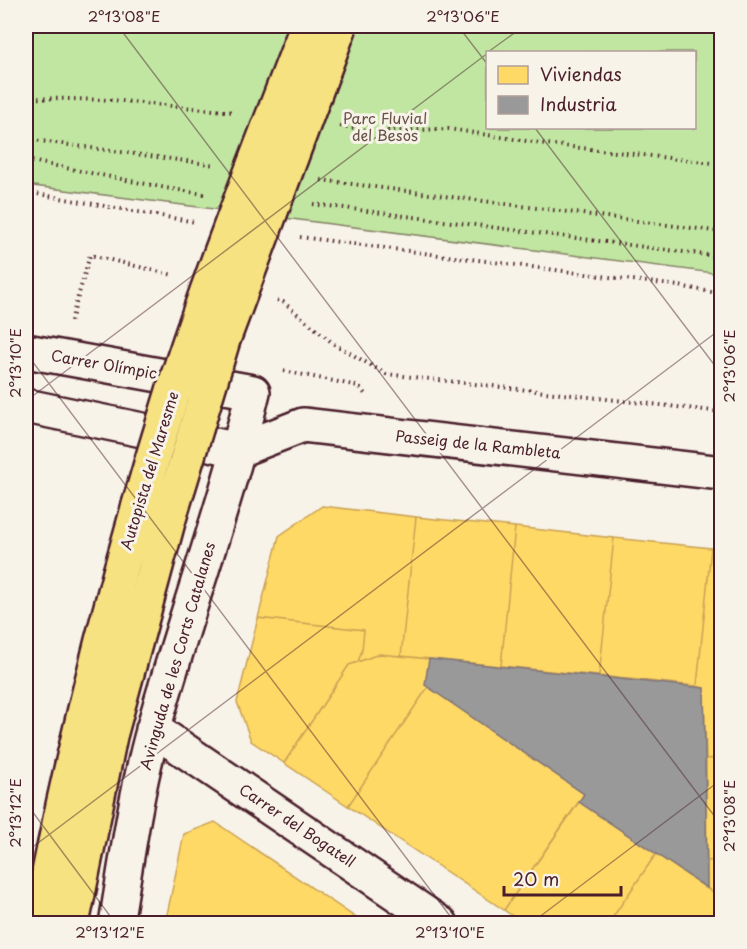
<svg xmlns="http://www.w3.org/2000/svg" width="747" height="949" font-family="'Playpen Sans',sans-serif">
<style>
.green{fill:#c0e6a1;stroke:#858266;stroke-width:1.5;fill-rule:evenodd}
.homes{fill:#ffd966;stroke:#c9a154;stroke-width:1.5}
.industry{fill:#999;stroke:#817478;stroke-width:1.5}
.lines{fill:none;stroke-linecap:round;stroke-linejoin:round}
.minor-casing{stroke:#4a1f2b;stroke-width:38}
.path{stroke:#4a1f2b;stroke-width:4;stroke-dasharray:1.5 4.5;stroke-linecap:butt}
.minor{stroke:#f7f3e8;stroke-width:33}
.motorway-bridge-casing{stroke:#4a1f2b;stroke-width:38;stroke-linecap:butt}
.motorway-bridge{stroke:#f6e281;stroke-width:33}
.ticks{fill:none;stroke:#4a1f2b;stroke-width:1.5;stroke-opacity:0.45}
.labels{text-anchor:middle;stroke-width:6;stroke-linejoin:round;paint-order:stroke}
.park-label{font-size:15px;fill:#685148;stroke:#f7f3e8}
.street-label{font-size:15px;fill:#4a1f2b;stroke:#f7f3e8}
.neatline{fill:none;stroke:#4a1f2b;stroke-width:2}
.ticks-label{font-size:15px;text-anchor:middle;fill:#4a1f2b}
</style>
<rect width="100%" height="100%" fill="#f7f3e8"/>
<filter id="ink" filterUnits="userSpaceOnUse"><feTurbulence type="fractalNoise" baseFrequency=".0167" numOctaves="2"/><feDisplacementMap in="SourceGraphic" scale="12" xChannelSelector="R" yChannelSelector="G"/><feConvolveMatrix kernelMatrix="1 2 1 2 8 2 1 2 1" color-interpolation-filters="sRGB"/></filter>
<g filter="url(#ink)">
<path class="green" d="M26 26H721V274L26 185ZM488 52H694V128H488Z"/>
<path class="homes" d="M322 506 416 517 401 656 379 654 358 662 362 650 364 630 258 618 279 536Z
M416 517 515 527 501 666 401 656Z
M515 527 614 538 599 676 501 666Z
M614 538 711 548 697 686 599 676Z
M711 548 722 550V758L706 759 704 688 697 686Z
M258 618 364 630 362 650 358 662 349 665 284 763 251 741 237 702Z
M379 654 429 659 425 685 428 687 348 806 284 763 349 665Z
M428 687 584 794 504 910 348 806Z
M719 758H722V860L707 861 706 759Z
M579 802 656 854 608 924H524L504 910Z
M215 822 365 924H165L184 834Z
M656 854 722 899 721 924H608Z
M722 860V899L707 888V861Z"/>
<path class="industry" d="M429 659 704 688 707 888 579 802 584 794 425 685Z"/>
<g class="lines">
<defs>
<path id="minor" d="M26 351 253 392C226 505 185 615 154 727 136 791 127 858 116 924
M26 406 239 450
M239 450 303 425 722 473
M153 729 441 924"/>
</defs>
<use href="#minor" class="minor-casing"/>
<path class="path" d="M26 98 112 100 234 112
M340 126 374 131 449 129 546 144 722 164
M26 139 215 165
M26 160 166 188 204 194
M321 180 722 232
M26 192 195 222
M313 204 722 257
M300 237 679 286 722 294
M277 300 283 302 334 344 386 374 722 412
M71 321 90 255 173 275
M284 371 358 386 365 394"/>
<use href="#minor" class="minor"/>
<defs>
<path id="motorway-bridge" d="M39 924C73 742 119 564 174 388 213 267 260 150 305 32
M72 924 110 736 168 522 223 340 340 26"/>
</defs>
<use href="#motorway-bridge" class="motorway-bridge-casing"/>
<use href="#motorway-bridge" class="motorway-bridge"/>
</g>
</g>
<path class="ticks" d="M118 26 722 826M458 26 488 65M488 52 524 26M535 128 722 375M26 353 456 924M26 401 488 53M26 803 116 924M26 852 722 328M530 924 722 779"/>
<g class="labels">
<g class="park-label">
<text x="385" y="124">Parc Fluvial<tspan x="385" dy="17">del Besòs</tspan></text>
</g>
<g class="street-label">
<text transform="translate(104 365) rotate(10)" y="5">Carrer Olímpic</text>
<text transform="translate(478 445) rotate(6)" y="5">Passeig de la Rambleta</text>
<text transform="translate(150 471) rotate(-73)" y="5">Autopista del Maresme</text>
<text transform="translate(178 656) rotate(-74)" y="5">Avinguda de les Corts Catalanes</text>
<text transform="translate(297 826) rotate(34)" y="5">Carrer del Bogatell</text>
</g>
</g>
<rect width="747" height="949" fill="none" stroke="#f7f3e8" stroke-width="66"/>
<rect x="486" y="51" width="210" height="78" fill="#f7f3e8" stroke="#b29e9c" stroke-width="1.5"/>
<rect x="498" y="66" width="30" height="18" fill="#ffd966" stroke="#b29e9c" stroke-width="1.5"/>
<text x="540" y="81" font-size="18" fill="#4a1f2b">Viviendas</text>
<rect x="498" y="96" width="30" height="18" fill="#999999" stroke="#b29e9c" stroke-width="1.5"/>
<text x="540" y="111" font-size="18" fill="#4a1f2b">Industria</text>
<path d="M504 886v9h117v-9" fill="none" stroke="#4a1f2b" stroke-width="3"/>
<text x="513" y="886" font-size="18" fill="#4a1f2b" stroke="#f7f3e8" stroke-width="4.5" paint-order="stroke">20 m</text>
<rect x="33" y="33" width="681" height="883" class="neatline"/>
<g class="ticks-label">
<text x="124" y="22">2°13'08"E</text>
<text x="463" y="22">2°13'06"E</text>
<text transform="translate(16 363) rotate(-90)" y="5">2°13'10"E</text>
<text transform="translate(730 366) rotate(-90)" y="5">2°13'06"E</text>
<text transform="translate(16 813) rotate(-90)" y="5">2°13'12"E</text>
<text transform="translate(730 816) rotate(-90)" y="5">2°13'08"E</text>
<text x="110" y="938">2°13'12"E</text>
<text x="450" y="938">2°13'10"E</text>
</g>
</svg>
